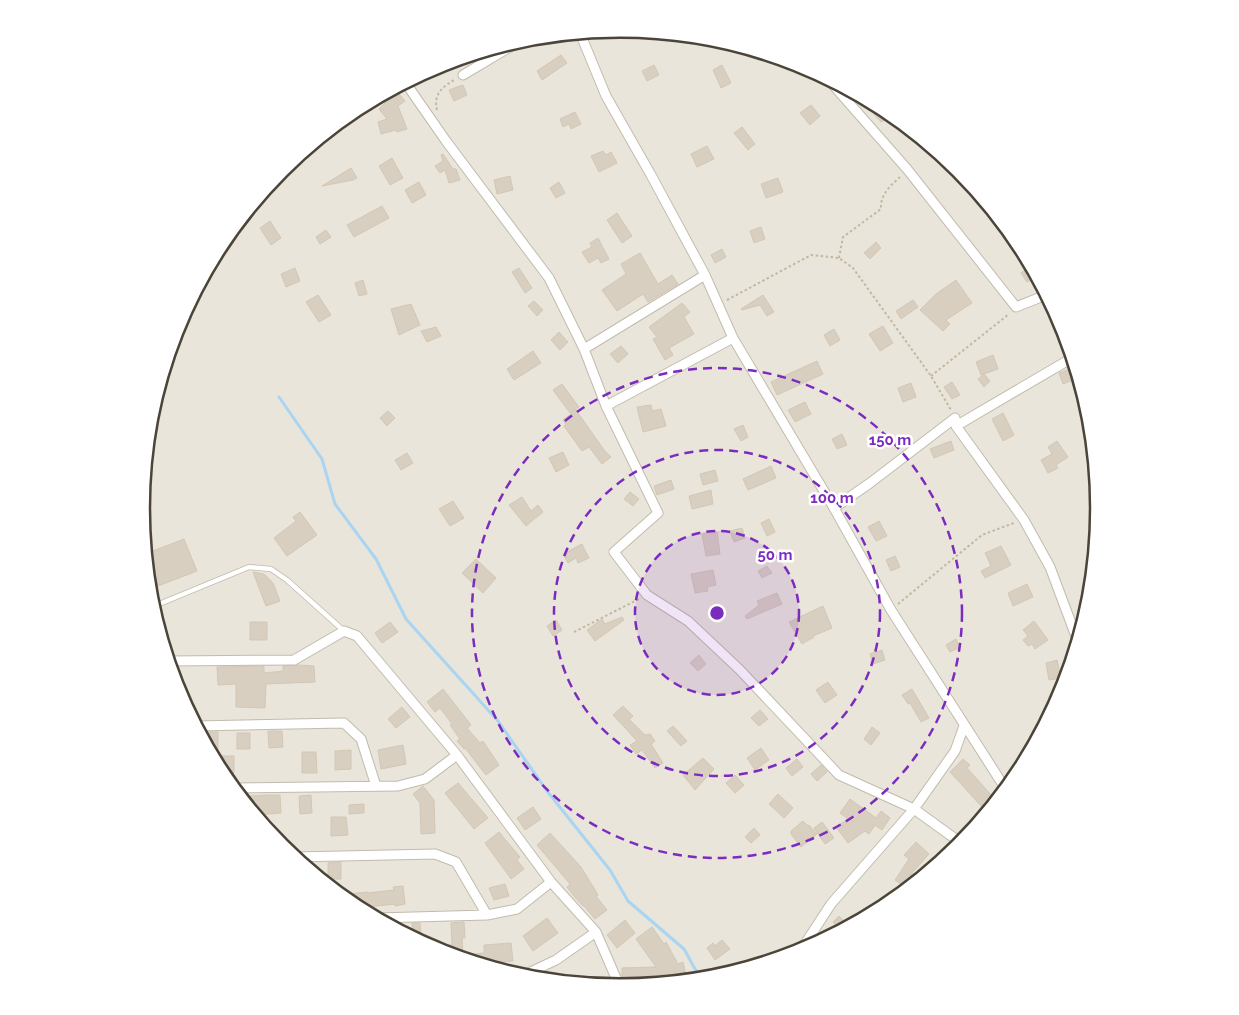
<svg xmlns="http://www.w3.org/2000/svg" width="1239" height="1015" font-family="Raleway,sans-serif">
<style>
.residential{fill:#eae5da}
.lines{fill:none;stroke-linecap:round;stroke-linejoin:round}
.stream{stroke:#a9d4f2;stroke-width:3}
.building{fill:#d8cfc1;stroke:#d3c7b4}
.service-casing{stroke:#c2bbae;stroke-width:6}
.minor-casing{stroke:#c2bbae;stroke-width:11}
.path{stroke:#c4b79f;stroke-width:2;stroke-dasharray:2.5 2.5;stroke-linecap:butt}
.service{stroke:#fff;stroke-width:4.5}
.minor{stroke:#fff;stroke-width:9}
.ring{fill:none;stroke:#7b2cbf;stroke-width:2.5;stroke-dasharray:9 6}
.rim{fill:none;stroke:#4b4439;stroke-width:2.5}
.centre{fill:#7b2cbf;stroke:#fff;stroke-width:2.5}
.ring-label{font-size:15px;text-anchor:middle;font-weight:bold;fill:#7b2cbf;stroke:#fff;stroke-width:5;stroke-linejoin:round;paint-order:stroke}
</style>
<rect width="100%" height="100%" fill="#f6f3ec"/>
<path class="residential" d="M143 507a477 477 0 1 1 954 0a477 477 0 1 1-954 0Z"/>
<g class="lines">
<path class="stream" d="M279 397 322 459 335 504 376 559 406 619 498 721 547 791 610 870 628 901 684 949 700 978"/>
</g>
<path class="building" d="M561 55 567 63 542 80 537 71Z
M436 65 440 73 429 79 425 71Z
M654 65 659 75 647 81 642 71Z
M722 65 731 83 721 88 713 70Z
M463 85 467 95 454 101 449 90Z
M394 88 405 101 398 106 407 129 397 132 396 130 381 134 378 122 387 119 379 109 385 103 379 96Z
M811 105 820 116 810 125 800 113Z
M883 108 893 116 881 122 874 114Z
M575 112 581 124 571 129 569 124 563 127 560 119Z
M742 127 755 144 748 150 734 133Z
M707 146 714 159 697 167 691 154Z
M603 151 606 155 611 152 617 163 599 172 591 156Z
M443 154 453 169H456L460 180 449 183 445 170 440 173 435 166 443 161 441 155Z
M392 158 403 178 390 185 379 166Z
M351 168 357 178 353 180 322 186Z
M510 176 513 190 497 194 494 180Z
M778 178 783 192 766 198 761 184Z
M419 182 426 195 412 203 405 190Z
M559 182 565 193 556 198 550 188Z
M382 206 389 218 354 237 347 225Z
M617 213 632 236 622 243 607 220Z
M270 221 281 238 271 245 260 228Z
M761 227 765 239 754 243 750 231Z
M326 230 331 237 320 244 316 237Z
M598 238 609 259 601 263 598 258 589 263 582 252 592 247 590 243Z
M876 242 881 248 870 259 864 253Z
M722 249 726 257 715 263 711 255Z
M640 253 658 284 672 275 678 284 648 302 643 294 617 311 602 290 626 274 621 264Z
M295 268 300 281 286 287 281 274Z
M519 268 532 288 525 293 512 272Z
M1028 268 1035 278 1027 282 1021 273Z
M363 280 367 294 359 296 355 283Z
M956 280 972 303 946 320 950 324 943 331 920 310 936 294Z
M318 295 331 315 319 322 306 302Z
M763 295 774 312 767 316 760 305 742 310 741 309Z
M913 300 918 307 901 319 896 311Z
M534 301 543 310 537 316 528 306Z
M682 303 690 312 684 317 694 334 669 348 673 355 665 360 653 339 657 337 649 327Z
M411 304 420 325 399 335 391 309Z
M883 326 893 343 880 351 869 334Z
M436 327 441 336 427 342 421 331Z
M834 329 840 340 830 346 824 335Z
M559 332 568 342 560 350 551 340Z
M621 346 628 354 618 363 610 354Z
M533 351 541 363 514 380 507 369Z
M993 355 998 369 981 375 976 362Z
M817 361 823 374 777 395 771 382Z
M1075 367 1078 378 1063 384 1059 373Z
M984 374 990 381 984 387 978 379Z
M952 382 960 395 952 399 944 387Z
M911 383 916 397 903 402 898 388Z
M562 384 579 407 570 413 553 390Z
M805 402 811 414 795 422 788 410Z
M651 405 652 411 661 409 666 426 643 432 637 407Z
M576 410 604 450 611 457 602 464 589 447 582 451 564 426 566 424 563 420Z
M388 411 395 418 387 426 380 418Z
M1003 413 1014 435 1003 441 992 419Z
M743 425 748 437 741 441 734 429Z
M842 434 847 445 837 449 832 439Z
M951 441 954 450 934 458 930 449Z
M1057 441 1068 457 1056 465 1058 468 1048 473 1041 460 1052 454 1048 447Z
M563 452 569 465 556 472 549 458Z
M407 453 413 463 401 470 395 460Z
M771 466 776 478 748 490 743 479Z
M715 470 718 481 703 485 700 474Z
M671 480 674 489 657 495 654 486Z
M711 490 713 504 692 509 689 496Z
M630 492 639 499 633 506 624 499Z
M522 497 531 511 538 505 543 512 526 526 509 505Z
M453 501 464 518 450 526 439 509Z
M300 512 317 535 287 556 274 538 296 521 293 517Z
M769 519 775 532 767 536 761 523Z
M879 521 887 536 876 541 868 527Z
M742 528 745 538 734 542 730 531Z
M717 532 720 554 706 556 702 534Z
M184 539 197 571 158 586 145 554Z
M582 544 589 558 578 563 576 558 568 563 563 554Z
M1001 546 1011 565 985 578 981 571 991 566 985 553Z
M895 556 900 567 891 571 886 560Z
M476 559 496 578 483 593 462 573Z
M767 566 772 573 762 578 758 571Z
M713 570 716 585 707 587 708 591 695 593 691 574Z
M253 572 264 574 273 583 280 601 266 606Z
M1027 584 1033 597 1013 606 1008 593Z
M777 593 782 604 747 619 745 616 759 605 757 601Z
M823 606 832 628 813 636 814 637 802 644 789 622Z
M622 617 624 620 595 641 587 630 602 619 605 624Z
M556 620 562 630 553 636 547 626Z
M1034 621 1048 640 1035 649 1032 644 1028 646 1023 640 1028 636 1023 630Z
M250 622H267V640H250Z
M390 622 398 632 382 643 375 633Z
M956 639 960 647 950 652 946 645Z
M882 650 885 660 873 664 870 654Z
M699 655 706 664 698 671 690 663Z
M1057 660 1061 678 1049 680 1046 663Z
M298 665 314 666 315 682 266 684 265 708 236 707V684L218 685 217 667 264 666V673L283 671V666Z
M828 682 837 695 825 703 816 690Z
M443 689 471 725 467 728 480 743 483 741 499 765 486 775 465 748 464 749 457 741 460 739 450 725 452 724 440 708 435 712 427 702Z
M912 689 929 718 921 722 910 703 908 704 902 695Z
M623 706 633 716 629 719 645 735 650 734 655 741 651 744 663 763 655 768 642 750 636 754 630 745 637 741 613 715Z
M402 707 410 717 396 728 388 719Z
M760 710 768 719 759 726 751 718Z
M673 726 687 741 681 746 667 731Z
M872 727 880 733 871 745 864 739Z
M268 731H282L283 747 269 748Z
M204 732H218V751H209L204 741Z
M237 733H250V749H237Z
M403 745 406 764 381 769 378 750Z
M761 748 769 760 755 770 747 758Z
M351 750V769L335 770V751Z
M302 752H316L317 773H302Z
M221 756H234V773H221Z
M703 758 714 769 695 790 683 775Z
M797 759 803 767 792 776 786 768Z
M963 759 970 765 967 768 993 797 982 807 950 772Z
M821 765 827 772 817 781 811 774Z
M735 775 744 785 735 793 726 783Z
M458 783 488 818 474 829 445 793Z
M423 786 434 800 435 833 421 834 420 803 413 794Z
M778 794 793 808 784 818 769 804Z
M266 795H280L281 813 255 815 250 809V796Z
M311 795 312 813 300 814 299 796Z
M850 799 876 818 881 811 890 818 882 830 875 825 869 834 865 831 848 843 836 827 848 819 840 813Z
M364 804V813L349 814V805Z
M533 807 541 819 525 830 517 818Z
M331 817H346L348 835 331 836Z
M803 821 808 826 809 825 817 834 801 847 791 834V831Z
M822 822 834 838 825 844 814 828Z
M754 828 760 835 751 843 745 837Z
M499 832 520 857 517 860 524 869 511 879 485 843Z
M550 833 581 867 598 895 596 896 607 910 595 919 584 906H583L573 895 567 887 570 884 537 845Z
M916 842 929 854 913 872 904 886 895 880 909 859 904 855Z
M341 862V879H328V863Z
M505 884 509 896 494 900 489 888Z
M403 886 405 904 395 906V904L358 908 348 901 347 894 368 892V893L394 890 393 887Z
M839 916 846 923 841 929 833 922Z
M547 918 558 933 533 951 523 936Z
M625 920 635 933 617 948 607 935Z
M464 922 465 938H462L463 955 484 953V945L511 943 513 961 481 963 436 950 427 945H452L451 923Z
M412 923H420L421 935 413 936Z
M652 927 664 944 666 942 678 964 683 962 686 975 659 982 622 984V968L656 967 636 939Z
M722 940 730 949 715 960 707 948 713 943 715 946Z"/>
<g class="lines">
<defs>
<path id="service" d="M152 607 249 567 271 569 287 580 344 631"/>
<path id="minor" d="M580 33 606 96 651 175 705 275 733 338 834 508 891 610 1005 788
M463 75 525 38
M827 78 907 169 1016 307 1046 295
M405 82 446 141 549 278 584 349 606 406 658 513 614 552 647 595 688 621 740 670 839 775 914 809 961 843
M584 349 705 275
M606 406 733 338
M956 426 1072 358
M834 508 870 483 955 418 956 426 1024 520 1050 567 1077 639
M168 661 294 660 344 631 357 636 457 755 551 882 596 932 616 978V986
M196 726 344 723 361 739 376 786
M234 788 398 786 425 779 457 755
M294 857 435 854 456 862 487 915
M376 918 487 915 517 909 551 882
M801 950 831 904 914 809 955 751 964 726
M522 976 556 960 596 932"/>
</defs>
<use href="#service" class="service-casing"/>
<use href="#minor" class="minor-casing"/>
<path class="path" d="M437 110C433 94 443 86 456 79
M839 258 843 237 881 209C880 195 890 186 900 177
M727 300 811 255 839 258 853 268 931 376 951 410
M931 376 1009 314
M898 604 982 535 1014 523
M574 632 639 599
M742 962 749 966"/>
<use href="#service" class="service"/>
<use href="#minor" class="minor"/>
</g>
<circle cx="717" cy="613" r="82" fill="#7b2cbf" fill-opacity=".12"/>
<g class="ring">
<circle cx="717" cy="613" r="82"/>
<circle cx="717" cy="613" r="163"/>
<circle cx="717" cy="613" r="245"/>
</g>
<path d="M0 0H1239V1015H0ZM150 508a470 470 0 1 1 940 0a470 470 0 1 1-940 0Z" fill="#fff" fill-rule="evenodd"/>
<path class="rim" d="M150 508a470 470 0 1 1 940 0a470 470 0 1 1-940 0Z"/>
<circle cx="717" cy="613" r="8" class="centre"/>
<g class="ring-label">
<text x="890" y="445">150 m</text>
<text x="832" y="503">100 m</text>
<text x="775" y="560">50 m</text>
</g>
</svg>
